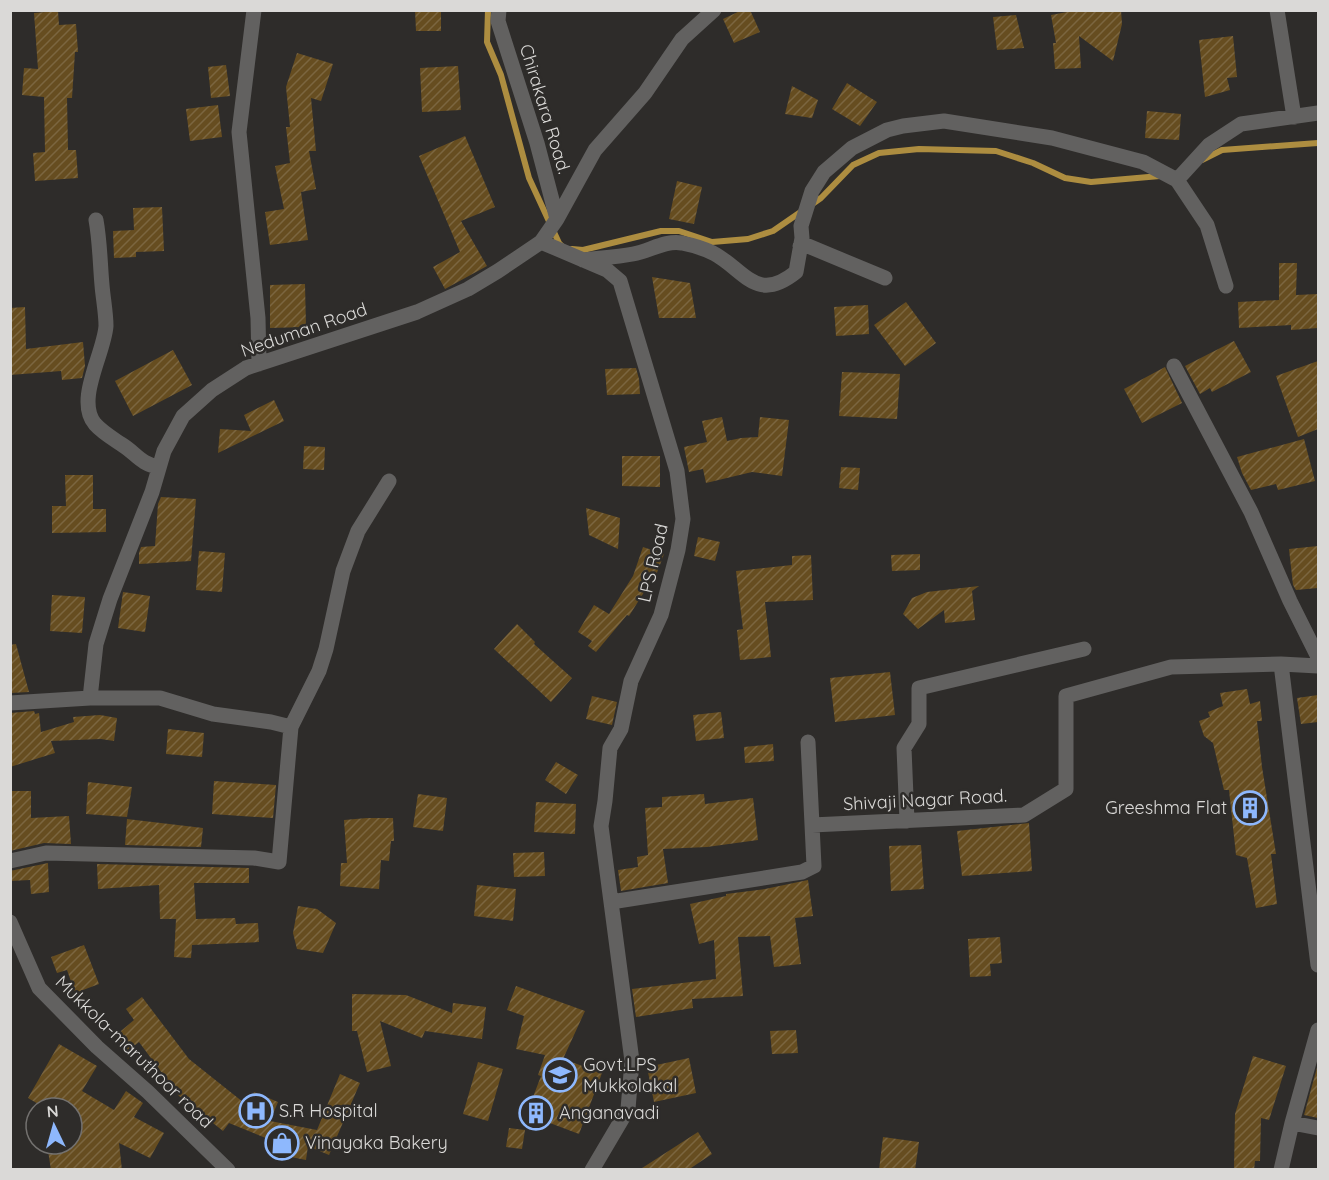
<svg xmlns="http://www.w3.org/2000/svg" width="1329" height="1180" font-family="Quicksand,sans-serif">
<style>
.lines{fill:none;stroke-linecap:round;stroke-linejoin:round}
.stream{stroke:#ad8d40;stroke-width:6}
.building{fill:url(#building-hatch)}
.minor{stroke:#626160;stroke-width:15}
.tertiary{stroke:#626160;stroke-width:15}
.labels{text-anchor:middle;stroke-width:5;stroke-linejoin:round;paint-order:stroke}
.street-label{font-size:18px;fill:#dad9d7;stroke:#2e2c2a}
.poi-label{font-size:18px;fill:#dad9d7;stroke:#2e2c2a;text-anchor:start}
</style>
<defs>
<pattern id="building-hatch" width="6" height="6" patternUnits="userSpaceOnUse" patternTransform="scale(1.5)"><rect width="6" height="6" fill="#664d20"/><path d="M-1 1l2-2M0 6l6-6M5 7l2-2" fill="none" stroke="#7b6640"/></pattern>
</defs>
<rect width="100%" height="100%" fill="#2e2c2a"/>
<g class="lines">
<path class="stream" d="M488 10 487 42 501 75 529 178 559 243 562 246
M1202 160 1222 150 1318 143
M811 205 821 198 853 165 879 153 919 149 996 151 1033 163 1065 178 1091 182 1160 176
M572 249 583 250 661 231H679L712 242 748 239 773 231 802 211"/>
</g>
<path class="building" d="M415 10H441V31H416Z
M742 10H750L760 32 734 43 723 19Z
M1078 10H1121L1122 24 1113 61 1079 36 1081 68 1055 69 1053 43H1056L1051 15Z
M58 11 59 25 76 24 78 52H75L72 98H67L68 150H76L78 178 35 181 33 153 45 152 44 97 22 95 24 68 38 69 34 13Z
M1016 15 1024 48 997 50 993 17Z
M1233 36 1237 77 1227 78 1230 90 1205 97 1199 40Z
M297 53 333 64 321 101 311 98 316 151H309L316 189 301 192 308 240 270 245 265 212 284 209 275 166 290 163 286 127H290L286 87Z
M226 65 230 96 211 98 208 67Z
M458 66 461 110 422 112 420 68Z
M847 83 877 102 860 126 832 109Z
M792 86 818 100 812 118 785 114Z
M218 105 222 137 190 141 186 109Z
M1147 111 1181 114 1179 140 1145 138Z
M465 136 495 207 461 221 487 266 445 289 433 267 460 252 419 156Z
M677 181 702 187 694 224 669 219Z
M162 207 164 251 136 252V257L114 258 113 231 134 230 133 208Z
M1279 263H1297L1296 295 1318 294V328L1291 330V325L1239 328 1238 302 1279 300Z
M652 277 690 283 696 318H659Z
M305 284 306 327 270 328V285Z
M906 302 936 343 905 366 874 325Z
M868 305 869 334 836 336 834 307Z
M25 307 26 349 83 342 85 366 82 378 62 380 61 371 10 375V308Z
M1234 341 1251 372 1212 392 1210 388 1200 394 1185 366Z
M173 350 192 385 133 416 115 381Z
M1318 361V429L1298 437 1276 376Z
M1165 367 1182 403 1142 423 1124 389Z
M636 368 639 379 640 394 607 395 605 369Z
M842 372 900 374 897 419 839 416Z
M274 400 284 421 218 453 220 429 251 431 244 415Z
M722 417 727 441 741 438 758 437 760 417 789 420 782 476 752 472 706 483 703 469 689 472 684 447 707 442 702 421Z
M1304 439 1315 481 1278 490 1276 484 1251 490 1242 473 1237 457Z
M304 446 325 447 324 470 303 469Z
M622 456H660V487L622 486Z
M841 467 860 468 858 490 839 488Z
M65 475H93V509H106V532L52 533V506H66Z
M161 497 196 499 191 561 139 564V553L141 547 155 546 158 504Z
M586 508 620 518 618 549 589 535Z
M698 537 720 542 715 561 694 556Z
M1318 546V588L1296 590 1293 585 1289 549Z
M643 547 664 554 655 578H653L629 616 627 615 596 652 588 646 592 641 578 632 594 605 609 614 633 576Z
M199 551 225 553 222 592 196 590Z
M920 554V570L892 571 891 555Z
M811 555 813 600 765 602 771 657 740 660 737 630 743 629 736 571 792 565V556Z
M979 586 972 591 975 620 945 623 944 610 918 629 903 614 912 598 927 592Z
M123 592 150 596 145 632 118 628Z
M52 595 85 597 82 633 50 631Z
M517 624 535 642 534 644 572 678 551 702 494 649Z
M16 644 29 692 10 693V645Z
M890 672 895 715 835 722 830 678Z
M1247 689 1250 704 1260 701 1262 721H1257L1262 767 1276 854H1271L1277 904 1256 908 1247 858 1236 855 1229 790H1224L1213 743 1204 736 1199 721 1210 717 1208 712 1223 706 1220 693Z
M1318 695V722L1301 724 1297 698Z
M592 696 617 702 612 725 586 719Z
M34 711 35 714 39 713 41 732 74 722 73 717 100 715 117 718 114 741 101 739 51 741 55 753 10 767V713Z
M721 712 724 738 696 741 693 715Z
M168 729 204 733 202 757 166 754Z
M773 744 774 761 745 763 744 747Z
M556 762 578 775 566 794 545 780Z
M214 781 276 785 273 818 212 814Z
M88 782 132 787 127 817 86 814Z
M10 791H31V818L69 816 71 844 44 843 10 851Z
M418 794 447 798 443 831 413 827Z
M704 794 705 804 753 798 758 840 707 847 663 849 668 883 621 891 618 870 638 867 637 857 648 855 645 808 662 807V797Z
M536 802 576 804 575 834 534 832Z
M367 818H393L394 841H391L389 861 381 860 379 889 340 886 341 863H347L344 820Z
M127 819 203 828 201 847 125 845Z
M1029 823 1032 871 962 876 957 831Z
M921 845 924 889 891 891 889 846Z
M544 852 545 876 514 877 513 853Z
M48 863 49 892 31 894 30 880 10 881V871Z
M97 864 249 868V883H194L196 919 235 918 236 924 258 923 259 942 192 945 191 958 174 957 176 919H160L159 885 98 889Z
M808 880 813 916 795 918 801 964 774 967 770 936 738 937 743 996 692 999 693 1008 636 1017 632 989 716 979 714 940 699 944 690 904 726 896V894L765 889Z
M477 885 516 889 513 921 474 916Z
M298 906 317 909 336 923 323 953 297 949 293 933Z
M1000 937 1002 963 990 964 991 976 970 977 968 939Z
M84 945 99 984 75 993 67 970 57 973 51 957Z
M516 986 585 1011 563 1059 602 1073 579 1134 542 1120 541 1123 525 1118 541 1076 538 1075 545 1055 516 1049 524 1016 507 1010Z
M352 994 406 995 452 1013 453 1003 486 1007 482 1039 425 1031 422 1038 380 1021 391 1066 367 1072 357 1031H352Z
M142 997 189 1059 248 1106 254 1092 278 1102 270 1121 317 1130 340 1074 360 1083 329 1155 308 1146 306 1160 271 1153 273 1141 229 1123 223 1131 179 1096 139 1042 128 1051 115 1036 134 1020 126 1009Z
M796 1030 798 1053 772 1054 770 1031Z
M59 1044 97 1066 82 1091 114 1110 126 1091 143 1103 134 1117 164 1133 150 1158 119 1143 122 1170H51L47 1144H72V1108H45L28 1098Z
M1253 1056 1286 1066 1269 1120 1261 1118 1260 1161H1255L1254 1170H1234L1235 1114Z
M689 1058 696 1093 654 1102 647 1067Z
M478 1062 503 1069 488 1121 463 1114Z
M1318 1064V1118L1304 1115Z
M509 1128 525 1130 522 1149 506 1147Z
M698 1132 712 1154 688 1170H639Z
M883 1137 919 1142 915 1170H879Z"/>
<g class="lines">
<path class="minor" d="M254 10 239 132 258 318 259 364
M499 10 498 21 537 143 557 219
M1277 10 1294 117
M1177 180 1207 225 1226 286
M96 220C100 242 100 263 102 285 103 298 106 313 106 326 104 354 75 400 95 424 102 432 112 438 121 444 136 453 140 464 159 467
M541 242 607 270 620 281 677 471 683 519 678 550 661 615 631 681 621 729 610 748 605 801 601 826 611 902
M800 246H808L885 278
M583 260C600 258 617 257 633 254 650 251 665 240 682 243 692 245 705 249 713 253 745 270 756 304 796 272L802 238 801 226 812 191 824 172 852 148 887 130 903 126 944 121 1052 138 1143 162 1177 180 1209 145 1241 124 1318 113
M1174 366 1251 512 1290 601 1318 657
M1281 664 1318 666
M90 698 96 644 110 599 152 492 164 451 183 416 212 390 246 368 417 312 468 289 498 271 541 242 557 219 595 150 645 93 682 39 714 10
M10 703 90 698H160L213 714 271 722 291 727 319 671 326 649 343 571 358 531 389 481
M907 821 904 748 919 724V688L1084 649
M812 825 1024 815 1066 789V696L1171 667 1281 664 1318 965
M10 861 46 853 254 858 279 862 291 727
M1292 1123 1318 1128
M592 1170 628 1109 632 1061 611 902 802 872 814 866 808 742
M1281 1170 1292 1123 1318 1030"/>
<path class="tertiary" d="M10 922 39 988 97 1047 148 1092 228 1170"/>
</g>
<defs>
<symbol id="building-ring" viewBox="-11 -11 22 22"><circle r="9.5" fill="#2e2c2a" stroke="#8eb8fd" stroke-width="1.5"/><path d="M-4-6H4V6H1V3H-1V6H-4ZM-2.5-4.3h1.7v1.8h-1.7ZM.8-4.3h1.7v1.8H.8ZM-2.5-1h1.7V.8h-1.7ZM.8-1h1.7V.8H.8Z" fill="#8eb8fd"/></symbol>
<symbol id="school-ring" viewBox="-11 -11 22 22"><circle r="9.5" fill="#2e2c2a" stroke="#8eb8fd" stroke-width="1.5"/><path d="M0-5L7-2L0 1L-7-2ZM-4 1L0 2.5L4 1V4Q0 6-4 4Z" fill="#8eb8fd"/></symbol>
<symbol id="hospital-ring" viewBox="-11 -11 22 22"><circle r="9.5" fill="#2e2c2a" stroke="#8eb8fd" stroke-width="1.5"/><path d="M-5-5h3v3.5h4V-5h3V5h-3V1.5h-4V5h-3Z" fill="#8eb8fd"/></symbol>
<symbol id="shop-ring" viewBox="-11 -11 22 22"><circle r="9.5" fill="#2e2c2a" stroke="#8eb8fd" stroke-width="1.5"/><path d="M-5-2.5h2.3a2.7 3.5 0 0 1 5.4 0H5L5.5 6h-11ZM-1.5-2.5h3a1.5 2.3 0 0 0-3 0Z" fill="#8eb8fd"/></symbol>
</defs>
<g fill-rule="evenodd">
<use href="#building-ring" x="1231" y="789" width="38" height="38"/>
<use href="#school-ring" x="541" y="1056" width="38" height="38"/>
<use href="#hospital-ring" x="237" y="1092" width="38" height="38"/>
<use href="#building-ring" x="517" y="1094" width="38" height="38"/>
<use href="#shop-ring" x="263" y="1124" width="38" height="38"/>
</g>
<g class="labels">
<g class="street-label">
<text transform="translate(545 109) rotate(73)" y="6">Chirakara Road.</text>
<text transform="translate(304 330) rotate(-19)" y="6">Neduman Road</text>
<text transform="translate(653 563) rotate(-77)" y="6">LPS Road</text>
<text transform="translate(925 800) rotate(-3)" y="6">Shivaji Nagar Road.</text>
<text transform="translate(134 1052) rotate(44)" y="6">Mukkola-maruthoor road</text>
</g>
<g class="poi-label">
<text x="1227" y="814" text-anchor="end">Greeshma Flat</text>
<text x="583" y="1071">Govt.LPS<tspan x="583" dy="21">Mukkolakal</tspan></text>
<text x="279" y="1117">S.R Hospital</text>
<text x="559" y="1119">Anganavadi</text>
<text x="305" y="1149">Vinayaka Bakery</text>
</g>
</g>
<rect width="1329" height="1180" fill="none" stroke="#dad9d7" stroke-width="24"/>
<g transform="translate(54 1126) rotate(355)"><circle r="28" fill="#2e2c2a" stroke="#73716f" stroke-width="1.5"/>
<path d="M0-4.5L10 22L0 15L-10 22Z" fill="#8eb8fd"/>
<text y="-9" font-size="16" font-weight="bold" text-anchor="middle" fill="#dad9d7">N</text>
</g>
</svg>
